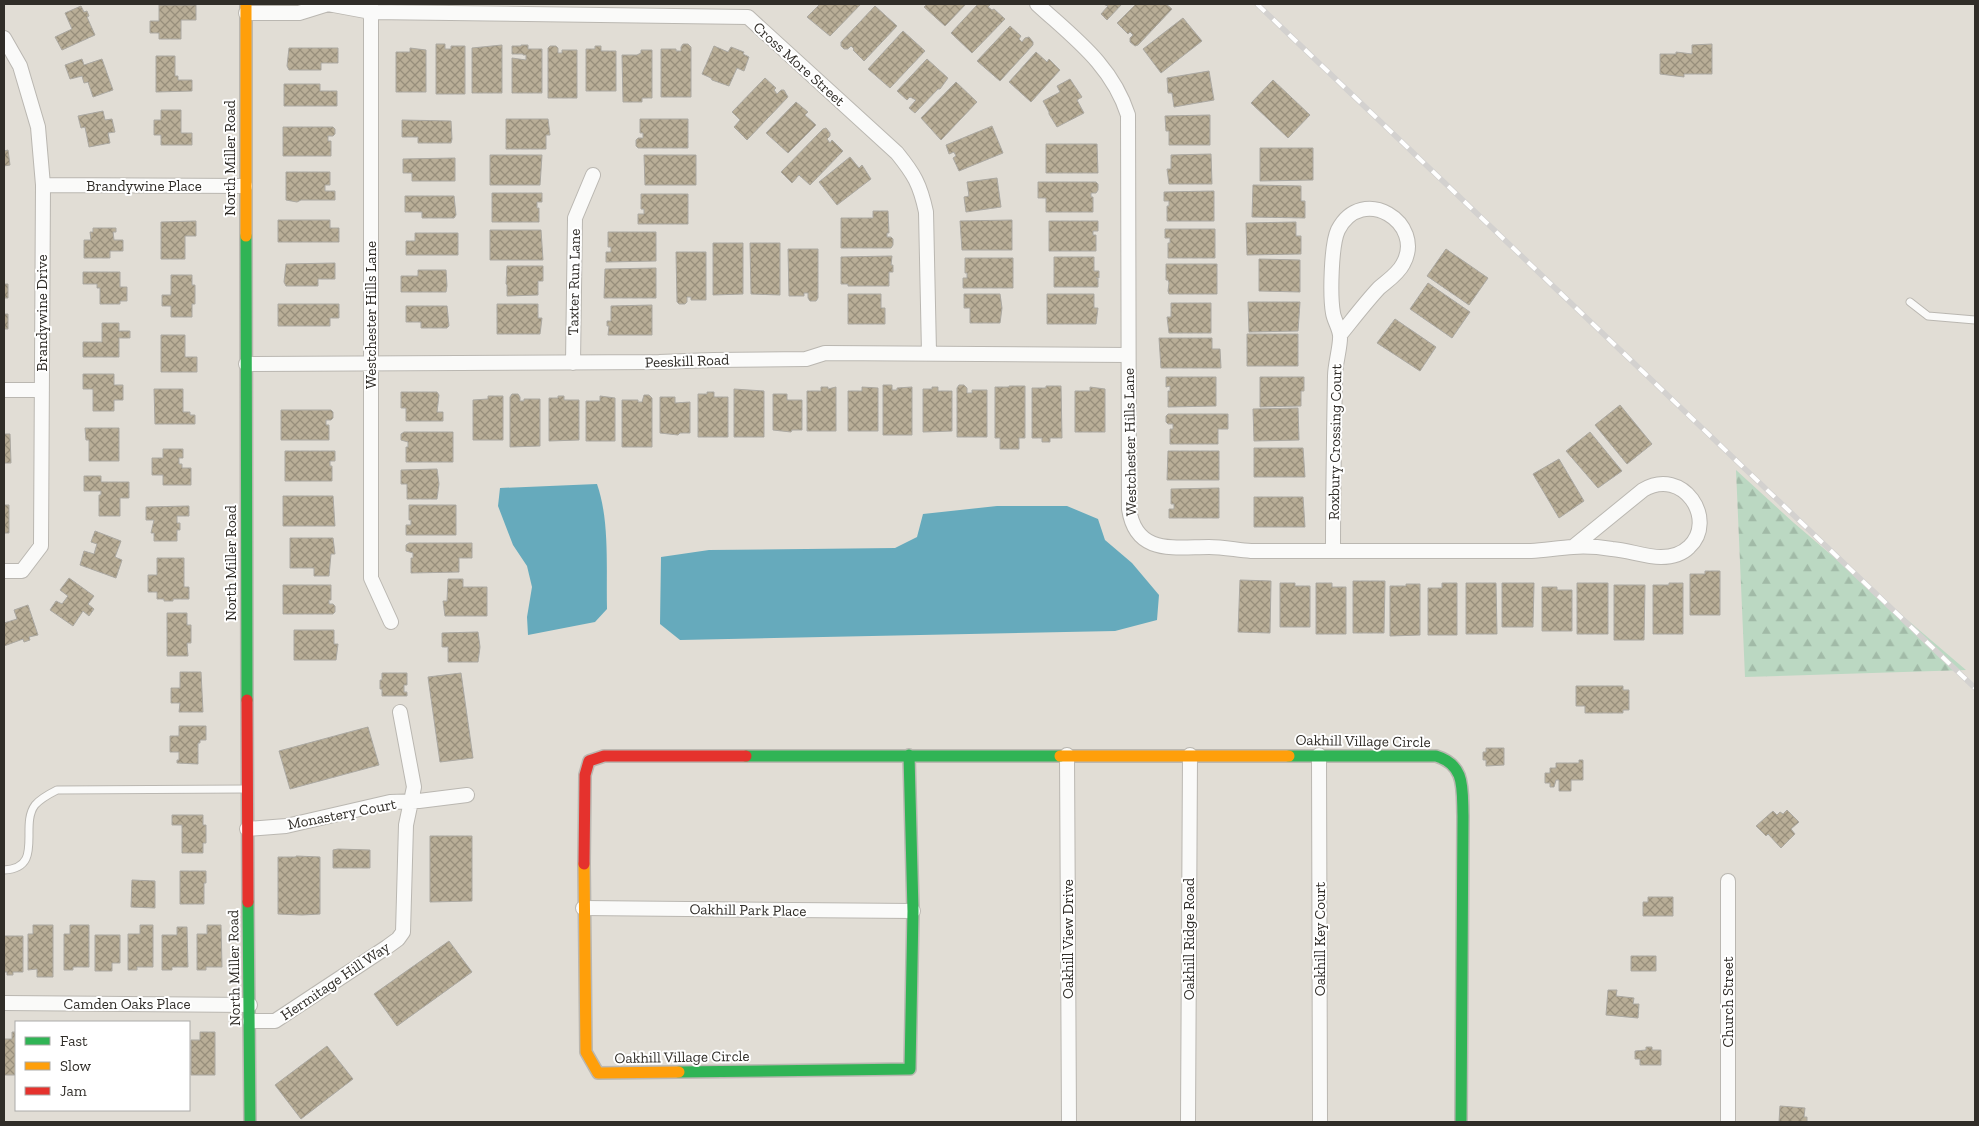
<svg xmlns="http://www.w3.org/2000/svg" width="1979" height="1126" font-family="'Zilla Slab',serif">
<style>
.forest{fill:url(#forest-firs)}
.water{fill:#66aabc}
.building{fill:url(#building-cross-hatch);stroke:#aba8a1}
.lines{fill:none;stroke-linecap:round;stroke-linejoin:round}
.lane-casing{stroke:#bab7b1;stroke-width:9}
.street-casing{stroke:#bab7b1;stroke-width:16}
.fast-casing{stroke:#bab7b1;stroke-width:14}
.slow-casing{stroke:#bab7b1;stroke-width:14}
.jam-casing{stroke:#bab7b1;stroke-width:14}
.lane{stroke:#fafaf9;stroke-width:7}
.street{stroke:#fafaf9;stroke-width:14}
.fast{stroke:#30b455;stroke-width:11}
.slow{stroke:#ff9f0a;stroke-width:11}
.jam{stroke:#e5322d;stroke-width:11}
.rail-casing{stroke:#d3d1cf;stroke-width:5.5}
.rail{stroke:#fff;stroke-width:4;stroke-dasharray:11;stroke-linecap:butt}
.labels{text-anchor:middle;stroke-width:4;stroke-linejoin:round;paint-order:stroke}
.street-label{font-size:15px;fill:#302d28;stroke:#fff}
</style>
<defs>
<pattern id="forest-firs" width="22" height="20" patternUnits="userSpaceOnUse" patternTransform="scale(1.25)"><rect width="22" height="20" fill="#bbd8c2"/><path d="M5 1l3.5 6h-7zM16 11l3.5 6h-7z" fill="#a1baa7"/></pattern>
<pattern id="building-cross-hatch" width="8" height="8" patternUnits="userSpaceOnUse" patternTransform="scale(1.25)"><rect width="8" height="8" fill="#b9ae97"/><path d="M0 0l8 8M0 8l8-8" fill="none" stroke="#978e7b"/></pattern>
</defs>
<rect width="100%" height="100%" fill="#e1ddd5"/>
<path class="forest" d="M1736 470 1794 523 1966 670 1745 677Z"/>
<path class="water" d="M597 484C610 521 606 570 607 609L595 622 528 635 527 617 532 587 527 566 513 545 498 506 500 488Z
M997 506H1067L1098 519 1105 540 1132 563 1159 595 1157 620 1115 631 680 640 660 624 661 557 709 550 895 548 917 537 923 514Z"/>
<path class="building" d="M820 4H861L830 36 807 17Z
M927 4H966L945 26 924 7Z
M978 4H991L988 7 992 10 994 9 1005 19 972 53 951 33Z
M1103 4H1122L1107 20 1101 14 1108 6Z
M1136 4H1166L1172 9 1138 45 1135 46 1130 42V38L1133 35 1130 32 1128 34 1117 23Z
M159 5H196V20H181V39H159V33H150V21H159Z
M81 6 84 12 87 11 89 16 87 17 95 35 62 50 55 37 72 29 65 13Z
M875 6 897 26 864 61 853 50 854 49 851 46 848 49H844L841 46V42Z
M1183 18 1202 41 1161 73 1143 49Z
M1010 26 1021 36 1019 39 1022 42 1025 38 1029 37 1033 42V45L1000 81 977 61Z
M903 31 925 51 890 88 868 69Z
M436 44H445V49H451V46H465V94H436Z
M683 44H688L691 47V97H661V49H676V51H681V47Z
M1712 44V74H1684V77L1660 74V54H1676V52L1692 54V45Z
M502 45V93H472V48Z
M521 45H528V49H542V93H512V58L526 60V55H523V54H512V46H521Z
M550 46H556L558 48V53H562V50H577V98H548V48Z
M595 46H601V51H616V91H586V49H595Z
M714 46 728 52 731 47 744 52 743 54 749 57 744 71 737 68 729 86 712 80 711 78 702 74Z
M289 48H338V63H321V70H289L287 66Z
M410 48 426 50V92H396V52H410Z
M641 50H652V98H642V102H623L622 55H637L641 53Z
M1036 52 1047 62 1049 59 1060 70 1031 102 1009 82Z
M156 56H175V76H178V80H192V91L156 92Z
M82 59 84 65 102 59 113 90 93 97 88 82 84 83 82 76 70 79 65 65Z
M927 59 948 78 940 89H938L915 113 909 108 916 100 910 97 907 100 897 91Z
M1209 71 1214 100 1174 107 1172 93H1168L1167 78Z
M765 78 776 88 774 90 777 94 781 90H784L788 97 747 140 734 127 740 120 732 112Z
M1070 79 1082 97 1077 100 1084 113 1057 127 1049 114V112L1043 101 1060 92 1057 86Z
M1273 80 1310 115 1288 138 1251 103Z
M956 82 977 102 941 140 921 118Z
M284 84H320V91H337V106H284Z
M796 102 808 112 805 115 816 125 788 153 766 133Z
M161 110H181V133H192V145H161V135H154V120H161Z
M103 111 105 120 112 119 115 132 108 133 110 143 89 147 85 127 81 128 78 116Z
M1210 115V145H1169V131H1166L1165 116Z
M506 119H548L550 135H546V149H506Z
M640 119H688V148H638L636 146V140L638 138H643V133H640Z
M402 120 451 121 452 139 451 143H418V137H402Z
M992 126 1003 153 959 171 953 158 956 156 954 152 949 154 946 145Z
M283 127H333L335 129V134L333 136H328V141H331V156H283Z
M826 128 830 133V136L827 139 830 143 832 140 843 151 810 185 799 175 792 183 781 172 823 129Z
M1046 144H1097L1098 173H1046Z
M1260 148H1313V180L1260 181Z
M8 150 10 165 4 166V151Z
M1211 154 1212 184H1169L1167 169H1171V155Z
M490 155H542L540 185H490Z
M644 155H696V185H645Z
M850 157 859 168 862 165 871 179 837 205 819 182Z
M455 158V181H412V173H403V159Z
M286 172H330V185H325V191H335V200H301L297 202 286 200Z
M997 178 1001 207 966 212 964 197 969 196 967 182Z
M1038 182H1096L1098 184V190L1096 193H1091V197H1093V212H1046V198H1038Z
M1253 185 1301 186V201H1305V218L1252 217Z
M1214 191V221H1167V206H1169V201H1164V192Z
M492 193H542V202H537V208H539V222H492Z
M641 194H688V224H638V214H644V209H641Z
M405 196H454L456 215 454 218H422V212H405Z
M873 211H888L889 233H887V237H891L893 239V245L891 248H841V218H873Z
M278 220H330V228H339V242H278Z
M1012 220V250H962L960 221Z
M196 221V236H185V259H161V222Z
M1049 221H1098V231H1093V235H1096V251H1049Z
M1296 222V236H1301V254L1247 255 1246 223Z
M93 228H116V232H113L114 240H123V251H110V258H84V240H91L90 232H93Z
M1165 229H1215V258H1168V243H1170V238H1165Z
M490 230H541L543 260H490Z
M608 232H656V261L606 262V252H611V247H608Z
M415 233H458V255H406V241H415Z
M713 243H743V294L713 295Z
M750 243H780V295L751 294Z
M788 249H818V298L816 301H810L808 298V293H804V296H789Z
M1446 249 1488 278 1469 305 1427 276Z
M676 252H706V300H691V297H687V302L685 304H679L677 302Z
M892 256 891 265H893V272H889V286H848V284H841V257Z
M1054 257H1094V271H1099V278H1096L1098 279V287H1054Z
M965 258H1013V288H963V278H967V273H965Z
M1259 259 1300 260V292L1259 291Z
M335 263V279H318V286H286L284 282 286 264Z
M1166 264H1217V294H1169L1168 291 1169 283 1168 280H1166Z
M507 266H543V281H538V295L507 296V285L506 284Z
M656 268V298H604L605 269Z
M418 270H446L447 286 446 292H401V276H418Z
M83 272H120V287H127V301H120V304H100V288H97V284H83Z
M171 275H192V285H195V304H192V317H171V306H162V295H171Z
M1428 283 1470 312 1452 338 1410 309Z
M4 284H8V298H4Z
M848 294H881V308H885V324H848Z
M964 294H1000L1002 308 1000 323H970V308H964Z
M1047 294H1094V308H1098L1096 324H1047Z
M1248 302H1300L1298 331 1249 332Z
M1171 303H1211V333H1169L1167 317H1171Z
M278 304H339V318H330V326H278Z
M497 304H538V318H542L540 334H497Z
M652 305V335H608L609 326H607V321H611V306Z
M406 306H447L449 326 447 328H421V322H406Z
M4 314H8V329H4Z
M1395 319 1436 347 1420 371 1377 343Z
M102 323H119V331H130V338H119V357H83V342H102Z
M1247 334H1298V366H1247Z
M161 335H185V357H197V372H161Z
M1159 338H1212V349H1220L1221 368H1161Z
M83 374H114V385H123V400H114V411H93V389H83Z
M1166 377H1216V406L1168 407V391H1170V386L1166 387Z
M1260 377H1304V391H1301V406L1260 407Z
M883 385H892V390H897V388L912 387V435H883Z
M959 385H964L967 388V393H972V390H987V437H957V388Z
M1009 386H1025V438H1019V449H1000V438H995V387H1009Z
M1046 386H1061L1062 438H1050V442H1042V438H1032V388H1046Z
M821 387H828V389L836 387V431H807V391H821Z
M862 387 878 388V431H848V391H862Z
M932 387H938V391H952V431L923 432V389H932Z
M1090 387 1105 389V432H1075V391H1090Z
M154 389H183V412H190V415H195V424H155Z
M734 389 764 391V437H734Z
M401 392H437L439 395 437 412H443V421H406V408H401Z
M707 392H714V397H728V437H698V394H707Z
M512 394H518L520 397V401H524V399H540V446L510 447V397Z
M773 394H787V400H802V430H792L791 432 773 430Z
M644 395H649L652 398V447H622V400H638V402H642Z
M488 396H503V440H473V400L488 399Z
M558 396H564V400H579V440L549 441V398H558Z
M600 396 615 398V441H586V401H600Z
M660 397H675V403L690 402V433H680L678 435 660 433Z
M1620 405 1652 444 1627 464 1595 425Z
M1298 408 1299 440 1254 441 1253 409Z
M281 410H331L333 412V418L331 420H326V425H329V440H281Z
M1168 414H1228V429H1218V444H1170V429H1173V424H1168L1166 422V416Z
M85 428H119V461H89V440H86Z
M404 432H453V462H406V447H408V442L401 440V434Z
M1590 432 1622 471 1598 488 1566 451Z
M4 434H10L11 463H4Z
M1254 448H1303L1305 477H1254Z
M163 449H183V458H179V464H182V468H191V485H163V475H152V458H163Z
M285 451H335V461H330V466H332V481H285Z
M1168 451H1219V480H1167Z
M1559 459 1584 501 1559 518 1533 474Z
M437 469 439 484 437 499H407V484H401V470Z
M84 476H101V482H129V498H120V516H99V495H101V491H84Z
M1219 488V518H1169V509H1174V504H1171V489Z
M283 496H333L335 526H283Z
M1254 497H1303L1305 527H1254Z
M4 505H9V533H4Z
M409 505H456V535H406V525H411V520H409Z
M189 506V516H177V523H180V530H177V541H154V533H151L154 520H146V507Z
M95 531 121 541 115 557 122 560 116 578 80 565 84 551 94 554 97 544 91 542Z
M290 538H333L335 554H331L329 576H314V568H290Z
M409 543H472V558H459V572L411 573V558H413V553L406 551V545Z
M157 558H184V587H189V599H173V601H164V599H157V592H148V575H157Z
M1705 571H1720V615H1690V574H1705Z
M69 578 94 596 88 604 94 609 89 616 83 611 73 626 50 610 56 601 62 604 68 596 60 590Z
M448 579H463V587H487V616H445L443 601H447Z
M1240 580 1271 581 1270 633 1238 632Z
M1353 581H1385L1384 633H1353Z
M1280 583H1295V586H1310V627H1280Z
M1316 583H1332V587H1346V634H1316Z
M1442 583H1457V635H1428V588H1442Z
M1466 583H1496L1497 634H1466Z
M1502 583H1534L1533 627H1502Z
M1577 583H1608V634H1577Z
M1669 583H1683V634H1653V585H1669Z
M1406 584H1420V635L1390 636V586H1406Z
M283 585H331V600H329V604H333L335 606V612L333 614H283Z
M1614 585H1645L1644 640H1614Z
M1542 587H1557V590H1572V631H1542Z
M28 605 38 635 29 637 30 640 24 642 23 639 4 646V623L17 619 14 610Z
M167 613H187V625H191V643H187L188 656H167Z
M294 630H334V644H338L336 660H294Z
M478 632 480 647 478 662H448V647H442V633Z
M180 672H201L203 712H179L180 703H171V688H180Z
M382 673H407V685H404V692H407V696H382V689H380V680H382Z
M461 673 473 758 440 762 428 677Z
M1576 686H1623V690H1629V710H1623V713H1585V706H1576Z
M179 726H206V740H200V743H198V764L177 763V760H179V752H170V736H179Z
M368 727 379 765 290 789 279 751Z
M1486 748H1504V765L1486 766V760H1483V752H1486Z
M1579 760H1583V780H1571V791H1559V780H1556L1554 787H1550V783H1545V773H1550V768H1556V763H1579Z
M1787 810 1799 822 1791 829 1795 834 1781 848 1768 834 1766 836 1756 826 1773 811 1777 815 1780 812 1783 814Z
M172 815H203V825H206V843H203V853H182V825H172Z
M430 836H472V901L430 902Z
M338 849 370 850V868H333V850Z
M296 856 320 857V914L302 915 278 914V857H296Z
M180 871H206V883H204V904H180Z
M132 880 155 881V908L131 907Z
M1648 897H1673V916H1643V902H1648Z
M33 925H53V977H37V969L28 970V934H33Z
M70 925H89V967H73V970H64V934H70Z
M140 925H153V967H137V970H128V934H140Z
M207 925H221L222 967H206V970H197V934H207Z
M177 927H187L188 967H172V970H162V935H177Z
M95 935H120V963H112V971H95Z
M4 936H23V972H13V975H7V972H4Z
M449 941 472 972 397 1026 374 994Z
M1631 956H1656V971H1631Z
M1608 990H1617L1616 996 1634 998 1633 1004H1639L1638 1018 1606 1015Z
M12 1032H16V1075H4V1039H12Z
M200 1032H215V1075H191V1040H200Z
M327 1046 353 1079 301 1119 275 1085Z
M1646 1047H1652V1050H1661V1065H1640V1059H1635V1051L1646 1050Z
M1780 1106 1805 1108 1804 1117H1807V1122H1779Z"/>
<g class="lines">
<defs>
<path id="lane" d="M1910 302 1928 316 1975 320
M4 870C45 868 19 826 35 805 41 798 49 794 57 790L246 789"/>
<path id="street" d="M371 4V578L391 622
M1037 4C1074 38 1112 65 1128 115L1129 509C1136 555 1173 547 1209 547 1223 547 1237 550 1251 551H1531C1545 550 1559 548 1573 547 1586 546 1599 547 1612 549 1628 550 1645 557 1661 557 1671 557 1682 554 1689 547 1718 520 1683 466 1643 490L1573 547
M246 13H299L328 4 371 12 748 17 897 153C914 174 920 184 926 212L929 352
M4 38 20 66 38 127 43 185 41 546 22 571H4
M43 185 245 186
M573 363 575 218 593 175
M246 364 659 362 713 360 806 359 825 353 1128 355
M4 390H42
M1333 551C1333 492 1334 434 1335 376 1335 364 1341 345 1340 335 1339 327 1334 320 1333 313 1330 296 1331 245 1338 230 1362 183 1426 223 1403 264 1398 274 1387 281 1379 288 1365 303 1353 319 1340 335
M1067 755 1069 1122
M1319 755 1320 1122
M247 829 286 826 390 802 419 801 467 795
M583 908 913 911
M4 1003 250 1005
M250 1021H275L387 947 398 939 403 932 406 825 414 787 400 712
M1188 1122 1190 755
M1728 1122V881"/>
<path id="fast" d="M246 236 247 700
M746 756H1060
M1289 756H1436C1466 765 1462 789 1463 816L1461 1122
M248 902 250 1122
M679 1072 910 1069 913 911 909 755"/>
<path id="slow" d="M246 4V236
M1060 756H1289
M584 864 586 1052 598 1073 679 1072"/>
<path id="jam" d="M247 700 248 902
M584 864 585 775 589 761 604 756H746"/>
</defs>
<use href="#lane" class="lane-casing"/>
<use href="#street" class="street-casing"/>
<use href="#fast" class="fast-casing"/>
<use href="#slow" class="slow-casing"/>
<use href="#jam" class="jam-casing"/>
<use href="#lane" class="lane"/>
<use href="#street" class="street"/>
<use href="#fast" class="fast"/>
<use href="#slow" class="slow"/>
<use href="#jam" class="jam"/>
<defs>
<path id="rail" d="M1257 4 1975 688"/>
</defs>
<use href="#rail" class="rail-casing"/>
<use href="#rail" class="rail"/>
</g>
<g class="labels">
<g class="street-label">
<text transform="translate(799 64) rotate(42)" y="5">Cross More Street</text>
<text transform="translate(230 158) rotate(-90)" y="5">North Miller Road</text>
<text x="144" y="191">Brandywine Place</text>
<text transform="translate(574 282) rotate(-89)" y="5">Taxter Run Lane</text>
<text transform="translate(42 313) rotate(-90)" y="5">Brandywine Drive</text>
<text transform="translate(371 315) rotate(-90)" y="5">Westchester Hills Lane</text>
<text transform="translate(687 361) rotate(-2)" y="5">Peeskill Road</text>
<text transform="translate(1130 442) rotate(-91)" y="5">Westchester Hills Lane</text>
<text transform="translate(1335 442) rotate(-89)" y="5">Roxbury Crossing Court</text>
<text transform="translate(231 563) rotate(-90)" y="5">North Miller Road</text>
<text transform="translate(1363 741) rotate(1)" y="5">Oakhill Village Circle</text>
<text transform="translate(342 814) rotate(-11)" y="5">Monastery Court</text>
<text transform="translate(748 910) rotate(1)" y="5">Oakhill Park Place</text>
<text transform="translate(1068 939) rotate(-90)" y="5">Oakhill View Drive</text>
<text transform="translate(1189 939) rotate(-90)" y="5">Oakhill Ridge Road</text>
<text transform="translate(1320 939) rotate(-90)" y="5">Oakhill Key Court</text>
<text transform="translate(234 968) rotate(-91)" y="5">North Miller Road</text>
<text transform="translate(335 981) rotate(-34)" y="5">Hermitage Hill Way</text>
<text transform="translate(1728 1002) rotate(-90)" y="5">Church Street</text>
<text x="127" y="1009">Camden Oaks Place</text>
<text transform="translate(682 1057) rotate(-1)" y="5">Oakhill Village Circle</text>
</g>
</g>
<rect width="1979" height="1126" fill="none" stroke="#302d28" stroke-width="10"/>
<rect x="15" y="1021" width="175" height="90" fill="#ffffff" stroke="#acaba9"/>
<rect x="25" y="1037" width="25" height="8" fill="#30b455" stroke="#acaba9"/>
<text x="60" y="1046" font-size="15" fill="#302d28">Fast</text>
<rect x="25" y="1062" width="25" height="8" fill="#ff9f0a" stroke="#acaba9"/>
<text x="60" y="1071" font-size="15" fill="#302d28">Slow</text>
<rect x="25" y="1087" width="25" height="8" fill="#e5322d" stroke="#acaba9"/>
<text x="60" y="1096" font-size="15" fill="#302d28">Jam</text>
</svg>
